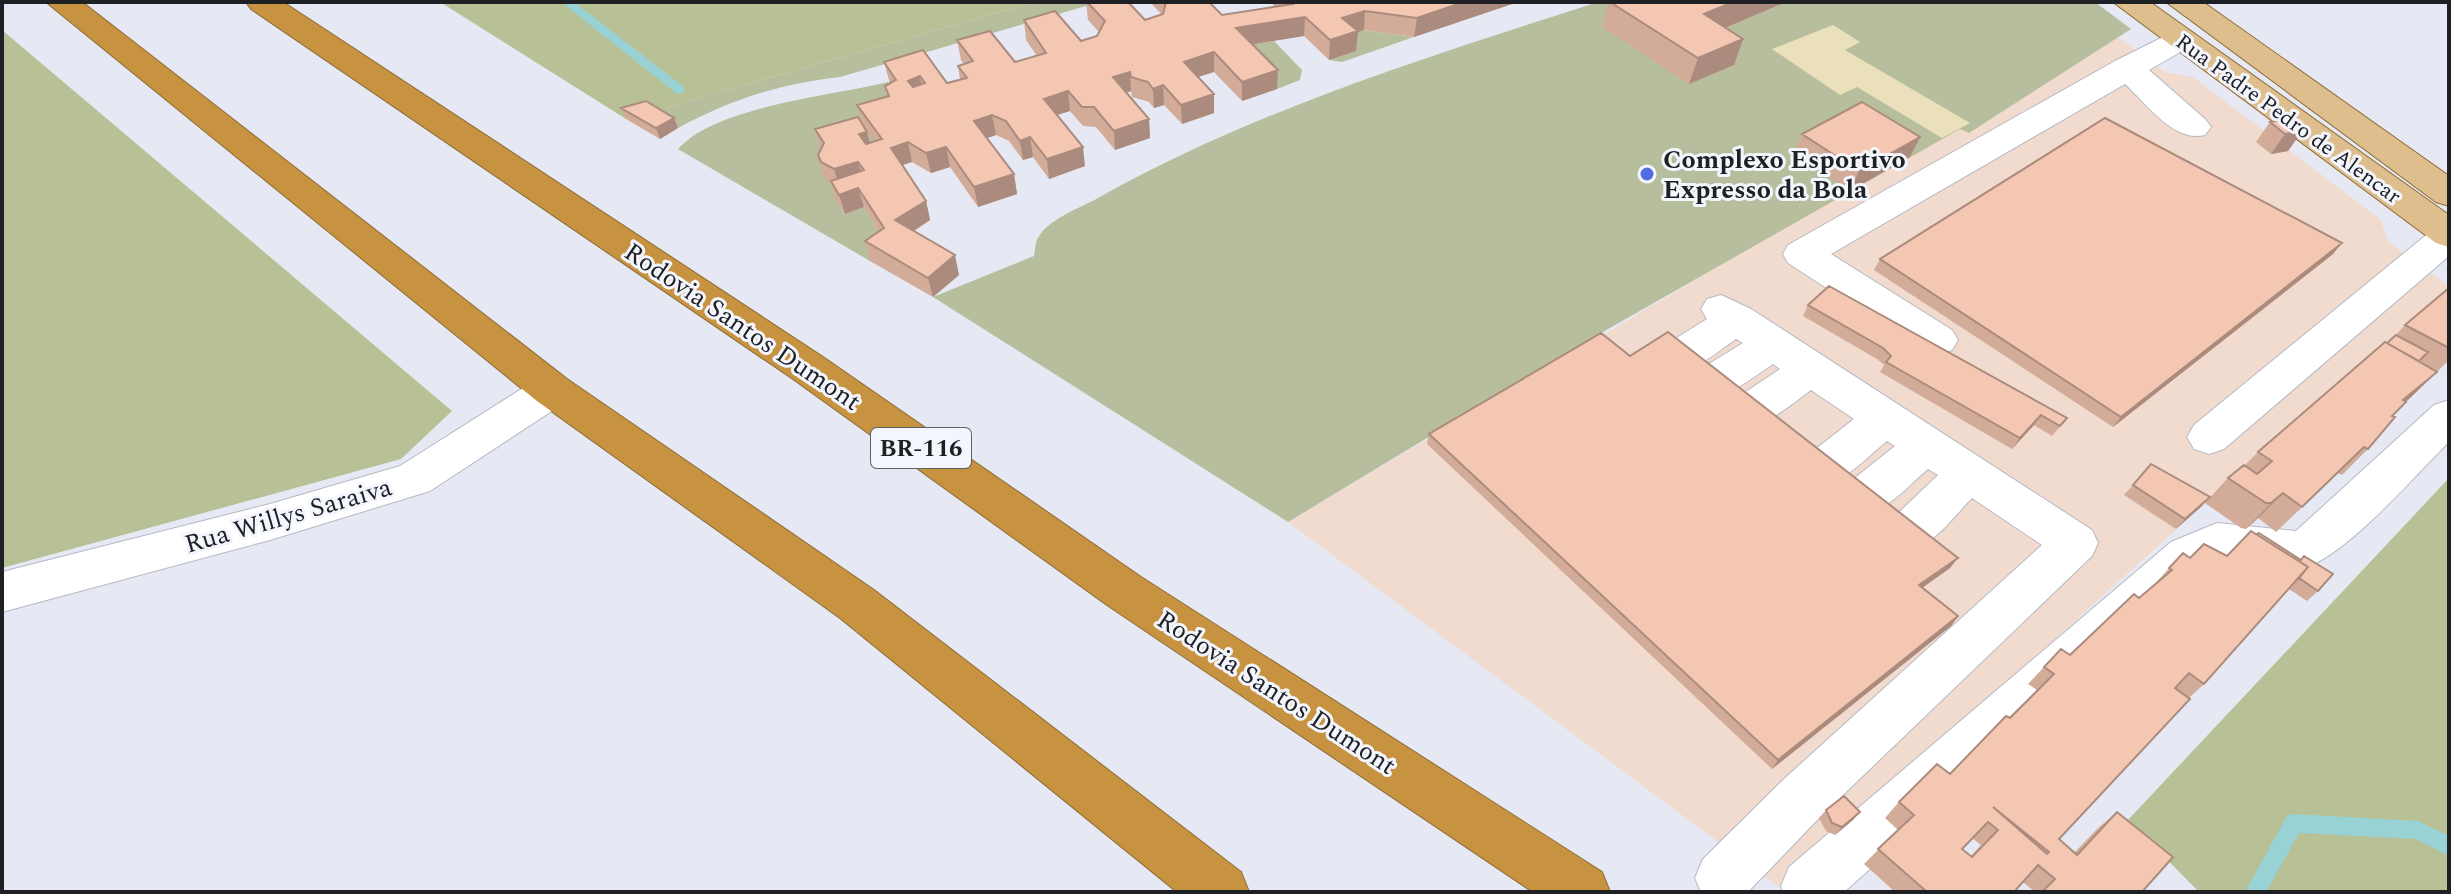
<svg xmlns="http://www.w3.org/2000/svg" width="2451" height="894" font-family="Spectral,serif">
<style>
.industrial{fill:#f1dace}
.green{fill:#b7be9d}
.forest{fill:#b8c095}
.sand{fill:#eae0bb}
.lines{fill:none;stroke-linecap:round;stroke-linejoin:round}
.stream{fill:#99d2d4;fill-rule:evenodd}
.minor-casing{stroke:#b6b9c3;stroke-width:2}
.major-casing{stroke:#8c6b36;stroke-width:2}
.highway-casing{stroke:#8c6b36;stroke-width:2}
.minor{fill:#fff;fill-rule:evenodd}
.major{fill:#debe8d;fill-rule:evenodd}
.highway{fill:#c89341;fill-rule:evenodd}
.wall{fill:#d2ab99;fill-rule:evenodd}
.shaded-wall{fill:#ab8b7d}
.building{fill:#f4c7b2;stroke:#ab8b7d;stroke-width:2;fill-rule:evenodd}
.poi-dot{fill:#526de3;stroke:#f4f6fe;stroke-width:3}
.labels{text-anchor:middle;stroke-width:6;stroke-linejoin:round;paint-order:stroke}
.far-street-label{font-size:22px;fill:#1e2023;stroke:#f4f6fe}
.shield{fill:#f4f6fe;stroke:#5e6065;stroke-width:2}
.shield-label{font-size:24px;font-weight:bold;fill:#1e2023}
.poi-label{font-size:26px;font-weight:bold;fill:#1e2023;stroke:#f4f6fe;text-anchor:start}
.street-label{font-size:26px;fill:#1e2023;stroke:#f4f6fe}
</style>
<rect width="100%" height="100%" fill="#e6e9f3"/>
<path class="industrial" d="M2118 37 2165 72 2193 77 2381 220 2388 241 2449 286V291L2201 507 1780 888 1288 522 1744 251 1960 128 1969 133Z"/>
<path class="green" d="M1035 2H1100L840 77C780 84 731 99 678 128L650 112Z
M1598 2H2095L2131 29 1969 133 1960 129 1601 333 1288 522 933 297 1034 256C1035 251 1035 243 1038 238 1048 219 1080 208 1098 198 1255 110 1427 57 1598 2Z
M1364 30 1414 37 1342 62 1329 60 1355 51 1341 37Z
M1274 41 1302 70 1300 80 1277 89 1236 47Z
M888 82 901 100 863 125 887 158 823 175 835 188 837 202 845 214 864 207 889 248 870 261 678 149C716 106 832 96 888 82Z"/>
<path class="forest" d="M440 2H1035L626 119Z
M2 30 452 411 401 459 2 568Z
M2449 478V892H2199L2128 820Z"/>
<path class="sand" d="M1833 25 1860 42 1845 50 1970 123 1942 138 1857 87 1840 95 1772 49Z"/>
<g class="lines">
<path class="stream" d="M561 2H574L684 87V93H676Z
M2294 814 2418 821 2449 836V856L2416 839 2299 833 2266 892H2245L2287 816Z"/>
<defs>
<path id="minor" d="M2179 29 2191 32 2195 39 2191 46 2149 70 2205 119 2211 127 2205 135C2174 143 2147 104 2125 84L1831 254 1952 330 1958 340 1952 350 1937 355 1922 350 1788 263 1783 254 1788 245 2115 61Z
M2449 223V256L2224 449 2209 454 2194 449 2187 437 2194 425 2436 227Z
M1721 295 1751 309 2092 530 2098 543 2092 556 1821 816 1748 892H1701L1695 878 1703 859 1783 780 2042 545 1972 498C1948 522 1926 559 1890 547L1883 534 1890 521 1938 475 1928 469C1904 489 1880 522 1846 511L1839 498 1846 485 1895 446 1887 441C1863 460 1840 491 1807 480L1801 468 1807 456 1854 419 1811 390C1788 406 1765 431 1735 421L1729 410 1735 399 1780 369 1773 364C1750 379 1727 401 1699 392L1693 381 1699 370 1743 343 1736 339C1714 354 1695 374 1667 366L1661 355 1667 344 1707 319 1701 309 1707 299Z
M552 374 567 379 573 390 567 401 430 491 270 540 2 612V572L270 504 400 466 537 379Z
M2449 400V442C2415 475 2343 560 2300 569 2272 576 2241 552 2215 563L1844 892H1783L1781 886 1789 867 2171 542 2217 523 2296 531 2434 405Z"/>
<path id="major" d="M2113 2H2150L2449 215V247L2436 243Z
M2166 2H2203L2449 176V206L2436 202Z"/>
<path id="highway" d="M46 2H82L567 379 874 590 1241 872 1249 892H1177L840 618 537 401Z
M246 2H283L823 357 1141 577 1602 872 1610 892H1533L1107 605 793 379 251 9Z"/>
</defs>
<use href="#minor" class="minor-casing"/>
<use href="#major" class="major-casing"/>
<use href="#highway" class="highway-casing"/>
<use href="#minor" class="minor"/>
<use href="#major" class="major"/>
<use href="#highway" class="highway"/>
</g>
<path class="wall" d="M1086 2H1128L1145 20 1162 15 1150 2H1209L1222 15 1275 7 1273 5V2H1518L1414 37 1364 30 1358 32 1356 51 1329 60 1304 36 1252 44 1277 89 1242 101 1214 72 1198 77 1214 113 1182 124 1164 105 1154 108 1149 102 1132 97 1131 91 1126 93 1149 119 1150 138 1115 150 1096 127 1083 126 1070 111 1057 115 1085 166 1049 179 1033 157 1023 160 1009 141 996 135 987 138 1014 174 1017 194 978 207 950 167 931 173 912 162 902 165 926 201 930 220 914 231 959 275 933 297 870 261 865 241 879 232 864 207 845 214 836 201 831 184 827 182 823 175 818 155 821 149 815 129 862 124 857 105 888 96 885 86 890 84 884 62 947 83 960 80 958 66 964 64 961 60 957 40 1015 62 1037 56 1026 40 1024 20 1081 41 1097 36 1099 32 1088 20ZM865 128 874 141 870 143Z
M1609 2H1786L1726 28 1743 39 1734 65 1689 84 1602 27Z
M621 108 678 128 660 139 626 119Z
M2270 122 2302 131 2288 151 2271 154 2256 142Z
M1802 134 1920 137 1910 157 1850 191 1794 154Z
M2333 254 2113 427 1874 270 1880 259Z
M2449 288V360L2406 402 2393 416 2368 449 2342 475 2338 473 2276 532 2258 518 2246 529 2241 528 2205 503 2228 478 2245 465 2258 452 2393 338 2405 325Z
M1808 305 2067 418 2052 436 2034 425 2012 449 1880 372 1884 365 1877 359 1803 316Z
M1630 356 1950 568 1922 588 1958 616 1951 626 1772 769 1427 444 1429 434Z
M2133 485 2210 497 2176 529 2124 495Z
M2183 553 2190 558 2226 556 2301 560 2304 556 2318 591 2307 601 2289 589 2204 684 2189 698 2059 839 2075 852 2098 828 2117 812 2142 892H2035L2023 882 2014 892H1895L1864 864 1898 830 1885 818 1899 802 1950 774 2037 690 2028 684 2061 649 2070 655 2152 587ZM1972 838 1981 845 1971 856 1962 849Z
M1826 810 1853 820 1835 835 1826 831 1819 818Z"/>
<path class="shaded-wall" d="M1464 2H1518L1414 37 1417 18Z
M1733 2H1786L1696 40 1704 14Z
M1365 11 1364 30 1358 32 1356 51 1329 60 1330 40 1342 18Z
M1305 17 1304 36 1236 47V28Z
M1743 39 1734 65 1689 84 1698 58Z
M1214 52V72L1184 81V62Z
M1278 70 1277 89 1242 101V82Z
M1130 72 1131 91 1114 97 1113 77Z
M920 76 924 96 912 100 908 81Z
M1163 85 1164 105 1154 108 1153 89Z
M1068 91 1070 111 1047 118 1044 99Z
M1214 94V113L1182 124 1181 105Z
M992 115 996 135 978 141 974 121Z
M674 118 678 128 660 139 656 128Z
M1149 119 1150 138 1115 150 1114 131Z
M2302 131 2288 151 2271 154 2285 134Z
M867 132 872 151 859 134Z
M1030 137 1033 157 1023 160 1020 141Z
M1920 137 1910 157 1850 191 1859 171Z
M908 142 912 162 896 167 891 148Z
M946 147 950 167 931 173 926 153Z
M1083 147 1085 166 1049 179 1047 159Z
M858 162 864 182 840 189 834 169Z
M1014 174 1017 194 978 207 974 187Z
M858 188 864 207 845 214 839 195Z
M926 201 930 220 900 240 895 220Z
M2342 243 2333 254 2113 427 2121 417Z
M955 255 959 275 933 297 928 278Z
M2437 372 2410 398 2377 426 2403 400Z
M2041 415 2034 425 2012 449 2020 438Z
M2283 493 2258 518 2246 529 2271 503Z
M2210 497 2201 507 2176 529 2185 519Z
M1958 558 1950 568 1912 595 1919 585Z
M1958 616 1951 626 1772 769 1778 760Z
M1860 812 1853 820 1835 835 1842 827Z"/>
<path class="building" d="M1087 2H1128L1145 20 1163 14 1166 2H1209L1222 15 1293 4 1291 2H1464L1417 18 1365 11 1342 18 1358 31 1330 40 1305 17 1236 28 1278 70 1242 82 1214 52 1184 62 1214 94 1181 105 1163 85 1153 89 1148 82 1131 77 1130 72 1113 77 1149 119 1114 131 1094 107H1082L1068 91 1044 99 1083 147 1047 159 1030 137 1020 141 1006 121 992 115 974 121 1014 174 974 187 946 147 926 153 908 142 891 148 926 201 895 220 955 255 928 278 865 241 884 228 858 188 839 195 831 181 864 170 858 162 834 169 821 162 818 155 824 143 815 129 858 117 867 132 859 134 866 144 882 139 857 105 889 96 885 86 896 80 884 62 923 50 947 83 967 78 958 66 973 61 957 40 990 31 1015 62 1046 53 1024 20 1055 11 1081 41 1097 36 1105 21ZM920 76 925 83 913 87 908 81Z
M1610 2H1733L1704 14 1743 39 1698 58Z
M646 101 674 118 656 128 621 108Z
M1862 102 1920 137 1859 171 1802 134Z
M2105 118 2342 243 2121 417 1880 259Z
M2287 119 2302 131 2285 134 2270 122Z
M1829 286 2067 418 2060 426 2041 415 2020 438 1886 362 1891 356 1883 348 1808 305Z
M2449 288V348L2405 325Z
M1668 332 1958 558 1919 585 1958 616 1778 760 1429 434 1601 333 1630 356Z
M2396 335 2428 352 2419 361 2387 343Z
M2385 342 2437 372 2403 400 2406 402 2392 416 2395 417 2368 449 2364 447 2302 507 2283 493 2271 503H2266L2228 478 2244 465 2257 474 2272 461 2258 452Z
M2151 464 2210 497 2185 519 2133 485Z
M2251 531 2308 567 2204 684 2189 673 2175 688 2190 699 2059 839 2077 855 2117 812 2173 857 2142 892H2042L2055 879 2038 865 2014 892H1927L1878 849 1914 815 1899 802 1937 764 1950 774 2006 716 2010 718 2054 674 2044 667 2061 649 2070 655 2134 594 2139 598 2172 570 2169 568 2183 553 2190 558 2204 544 2227 556ZM1993 807 2049 852 2047 854ZM1988 822 1998 830 1972 857 1962 849Z
M2259 533 2301 560 2304 556 2333 574 2318 591 2299 578 2308 567 2256 534Z
M1844 796 1860 812 1842 827 1832 823 1826 810Z"/>
<circle class="poi-dot" cx="1647" cy="174" r="8"/>
<g class="labels">
<g class="far-street-label">
<text transform="translate(2289 118) rotate(36)" y="8">Rua Padre Pedro de Alencar</text>
</g>
<rect class="shield" x="871" y="428" width="100" height="40" rx="6"/>
<g class="shield-label">
<text x="921" y="456">BR-116</text>
</g>
<g class="poi-label">
<text x="1663" y="168">Complexo Esportivo<tspan x="1663" dy="30">Expresso da Bola</tspan></text>
</g>
<g class="street-label">
<text transform="translate(743 326) rotate(34)" y="9">Rodovia Santos Dumont</text>
<text transform="translate(288 515) rotate(-16)" y="9">Rua Willys Saraiva</text>
<text transform="translate(1277 692) rotate(33)" y="9">Rodovia Santos Dumont</text>
</g>
</g>
<rect width="2451" height="894" fill="none" stroke="#1e2023" stroke-width="8"/>
</svg>
